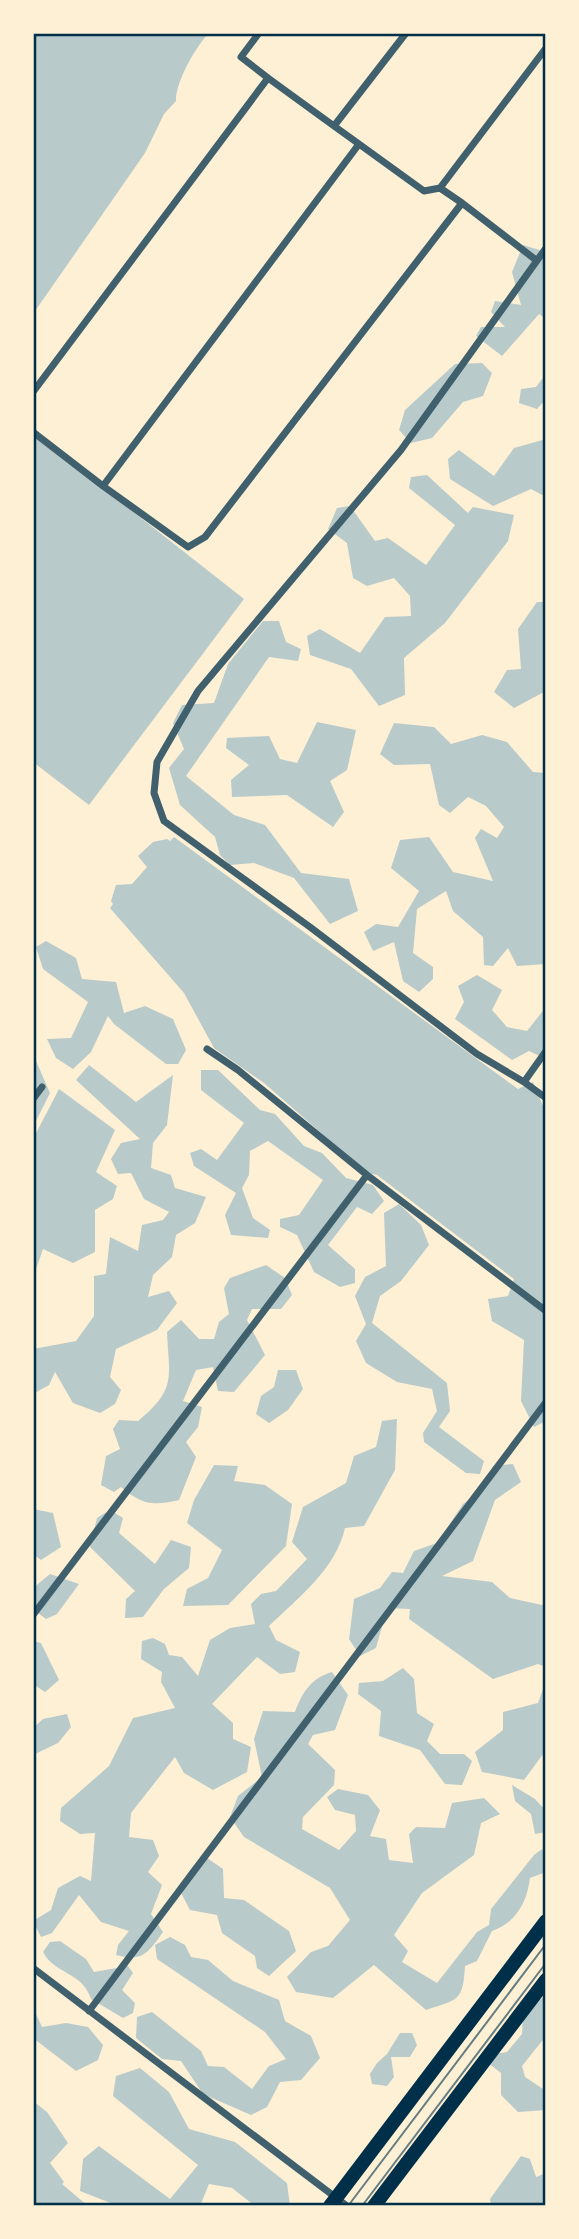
<svg xmlns="http://www.w3.org/2000/svg" width="579" height="2239" font-family="Lato,sans-serif">
<style>
.green{fill:#b9caca}
.lines{fill:none;stroke-linecap:round;stroke-linejoin:round}
.minor{stroke:#3f606c;stroke-width:7}
.secondary{stroke:#003049;stroke-width:14}
.tram{stroke:#657d81;stroke-width:2}
.neatline{fill:none;stroke:#003049;stroke-width:2.5}
</style>
<rect width="100%" height="100%" fill="#fdf0d5"/>
<path class="green" d="M33 33H209C196 46 175 83 176 101L164 114 145 153 33 314Z
M523 245 546 252V319L539 314 502 356 476 336 481 327H505L491 312 495 301 521 305 512 272Z
M482 363 492 373 483 396 463 402 432 438 411 443 399 430 405 410 455 364Z
M546 374V399L537 409 519 403 521 389 536 387Z
M33 433 244 599 89 805 33 762Z
M546 439V497L531 489 493 506 450 479 448 459 459 450 494 476 514 448Z
M427 475 468 513 473 507 514 515 508 541 445 623 404 658 405 695 379 706 351 669 310 655 307 636 320 629 360 653 385 617 411 616 410 596 394 578 367 586 353 578 347 543 328 529 337 508 350 506 375 541 388 538 426 565 455 525 409 488 411 477Z
M537 602H546V691L514 708 494 692 507 670 521 669 518 629Z
M263 621H279L286 642 301 649 298 661 269 657 186 776 234 815 265 825 301 873 349 879 358 911 330 924 294 878 254 863 230 865 220 855 215 837 180 805 169 768 184 749 173 723 182 705 214 703 228 664Z
M317 722 356 730 347 770 330 781 344 812 333 827 287 795 232 797 231 780 249 765 226 748 227 738 269 736 280 759 297 763Z
M394 723 434 727 451 744 482 735 507 742 533 772 546 773V964L517 966 508 948 493 966 484 965 483 937 453 911 446 891 417 909 413 953 433 967V979L419 992 403 981 394 942 373 951 364 932 376 924 398 927 419 891 391 868 400 840 429 837 453 872 493 881 475 838 481 829 497 838 504 827 486 806 468 797 450 813 439 805 430 764 394 765 380 754Z
M174 837 518 1089 533 1082 543 1106 546 1108V1421L534 1427 521 1401 524 1340 492 1321 488 1299 508 1296 514 1279 377 1175 367 1173 264 1083 214 1048 184 993 110 908 113 904 111 901 116 885 132 884 147 867 138 856 153 842 167 839 170 841Z
M46 941 76 958 82 979 116 982 124 1013 145 1006 173 1019 186 1050 178 1064H166L114 1024 108 1016 91 1052 73 1069 56 1058 47 1039 71 1038 88 1002 43 969 36 947Z
M477 975 502 990 492 1010 507 1027 527 1031 546 1007V1059L529 1051 512 1060 455 1019 464 1002 458 986Z
M33 1061H36L50 1093 33 1127Z
M89 1065 136 1102 173 1075 167 1125 153 1143 151 1168 171 1175 175 1188 206 1197 195 1223 176 1235 172 1257 153 1275 148 1297 169 1291 177 1303 157 1330 116 1349 110 1377 121 1390 115 1404 100 1413 73 1403 55 1372 49 1385 33 1394V1349L76 1341 94 1316V1276L106 1274 110 1237 138 1251 142 1225 163 1220 169 1212 144 1199 131 1173 118 1174 111 1159 121 1143 140 1139 76 1080Z
M201 1070H218L260 1110 275 1114 304 1146 322 1153 346 1178 373 1185 384 1201 372 1214 357 1207 328 1245 355 1269V1283L340 1287 314 1272 297 1235 280 1227V1219L299 1215 323 1180 268 1141 250 1151 249 1175 242 1188 253 1218 270 1230 268 1238 231 1235 225 1215 236 1193 194 1166 190 1153 201 1149 217 1160 244 1123 201 1090Z
M59 1089 115 1130 96 1172 117 1186 113 1199 95 1210V1252L73 1263 43 1249 33 1278V1139Z
M399 1204 421 1225 429 1245 401 1281 380 1296 372 1323 447 1383 450 1411 439 1427 484 1461 480 1474 466 1473 424 1442 423 1433 437 1411 432 1389 397 1382 366 1363 356 1341 366 1324 355 1296 365 1277 386 1266 384 1213Z
M266 1265 285 1278 292 1295 281 1309H252L247 1320 265 1355 234 1392 218 1391 213 1367 196 1370 183 1401 202 1407 198 1427 186 1442 196 1457 179 1500C153 1506 142 1505 121 1487L114 1492 101 1485 106 1456 120 1449 113 1429 119 1420 138 1421C177 1389 169 1378 167 1332L181 1320 199 1339H214L219 1322 229 1314 224 1288 230 1278Z
M278 1370H296L303 1389 288 1410 269 1423 256 1414 261 1396 274 1387Z
M397 1419 395 1470 364 1526 345 1528C336 1569 298 1598 269 1626L276 1640 300 1652 295 1672 280 1674 257 1657 212 1704 233 1723V1739L251 1747 247 1772 213 1790 184 1773 175 1757 131 1813 129 1837 153 1840 159 1856 148 1872 162 1885 151 1914 163 1932C148 1953 143 1962 116 1955L118 1945 129 1931 101 1922 79 1895 52 1933 41 1937 33 1921 51 1910 58 1888 80 1876 91 1881 95 1833 80 1834 60 1821 61 1808 109 1766 133 1718 175 1708 161 1682 162 1672 141 1659 142 1641 153 1638 165 1644 169 1655 182 1657 198 1676 210 1640 230 1628 255 1624 251 1604 261 1594 276 1591 307 1559 292 1542 303 1507 346 1483 354 1456 376 1447 382 1421Z
M513 1464 521 1482 495 1500 473 1561 442 1576 492 1582 510 1598 542 1605 546 1603V1667L538 1664 493 1679 409 1619 410 1609 387 1608 376 1648 360 1656 349 1639 354 1599 380 1588 392 1572 403 1573 414 1551 437 1543 463 1504 488 1485 493 1466Z
M214 1465 238 1466 234 1481 265 1485 292 1504 286 1546 228 1605 183 1606 187 1589 208 1578 222 1550 187 1523 194 1500Z
M33 1509 53 1513 61 1547 41 1560 33 1554Z
M110 1510 123 1518 119 1533 155 1564 171 1540 191 1547 189 1568 164 1589 143 1617 125 1618 126 1599 135 1591 90 1547 97 1518Z
M50 1574 79 1584 57 1614 46 1619 33 1609V1588Z
M33 1641 41 1643 59 1680 45 1692 33 1684Z
M403 1668 414 1679 417 1713 434 1724 427 1741 440 1754H464L472 1761 462 1785 445 1784 420 1750 379 1736 381 1711 358 1694 359 1683 383 1681Z
M332 1672 348 1695 335 1730 313 1735 308 1744 335 1770 334 1785 303 1817 302 1829 339 1850 356 1831 355 1815 335 1810 327 1797 338 1789 368 1795 380 1810 370 1836 386 1839 389 1860 413 1863 409 1834 416 1827 445 1828 452 1803 484 1798 500 1814 481 1823 474 1855 422 1893 394 1935 408 1951 402 1962 437 1983 477 1932 489 1925 491 1909 534 1855 542 1849 546 1859V1872L530 1878C527 1902 516 1923 492 1931L477 1961 465 1966C463 2002 458 1999 426 2010L374 1965 333 1998 296 1992 287 1977 311 1952 328 1946 350 1920 330 1888 244 1837 230 1817 238 1796 262 1777 254 1739 263 1711 295 1712C302 1693 311 1678 332 1672Z
M546 1681V1750L524 1780 482 1772 475 1752 503 1730V1712L538 1703Z
M67 1714 71 1727 58 1743 33 1755V1728L43 1719Z
M512 1785 535 1799 546 1811V1832L535 1834 531 1814 515 1801Z
M207 1858 223 1869 224 1898 244 1900 289 1931 296 1951 269 1976 257 1968 255 1956 222 1933 217 1915 190 1910 178 1887 194 1865Z
M170 1937 185 1945 191 1957 208 1960 233 1981 279 2000 285 2021 311 2036 320 2058 301 2080 280 2082 267 2107 251 2115 203 2094 181 2061 162 2059 136 2038 137 2017 152 2012 201 2051 208 2066 224 2067 252 2089 269 2066 286 2059 265 2032 157 1959 155 1945Z
M60 1941 86 1959 94 1972 128 1966 133 1973 122 1990 135 2003 133 2013 123 2018 91 1999C82 1971 55 1975 43 1952L50 1942Z
M546 1997V2036L522 2066 525 2077 546 2091V2110L518 2112 501 2095V2073L487 2062 488 2055 507 2052 522 2034 523 2016 534 2001Z
M33 2008 42 2027 66 2023 88 2027 103 2045 98 2060 76 2071 33 2038Z
M400 2033H412L417 2045 410 2057H391L394 2077 387 2086 372 2084 370 2074 377 2063 387 2054Z
M140 2068 169 2092 189 2129 235 2142 287 2183 290 2206H255L232 2188 209 2184 200 2206H118L80 2191 83 2159 99 2146 170 2199 198 2165 113 2096 116 2076Z
M33 2101 47 2112 68 2143 50 2163 64 2182 62 2184 88 2206H33Z
M521 2156 530 2159 536 2177 546 2173V2206H491L490 2199Z"/>
<g class="lines">
<path class="minor" d="M268 78 334 126
M359 144 424 191 440 188
M462 203 536 260
M546 248 401 450 198 691 157 762 154 793 164 821 310 927 477 1054 524 1082 546 1098
M33 392 268 78 241 57 259 33
M33 432 103 486 188 547 205 537 462 203 440 188 546 48
M103 486 359 144 334 126 406 33
M207 1049 238 1070 367 1175 546 1311
M524 1082 546 1051
M33 1099 42 1087
M33 1615 367 1175
M33 1968 347 2206
M89 2011 546 1402"/>
<path class="secondary" d="M330 2206 546 1921
M374 2206 546 1980"/>
<path class="tram" d="M348 2206 546 1944
M362 2206 546 1963"/>
</g>
<rect width="579" height="2239" fill="none" stroke="#fdf0d5" stroke-width="70"/>
<rect x="35" y="35" width="509" height="2169" class="neatline"/>
</svg>
